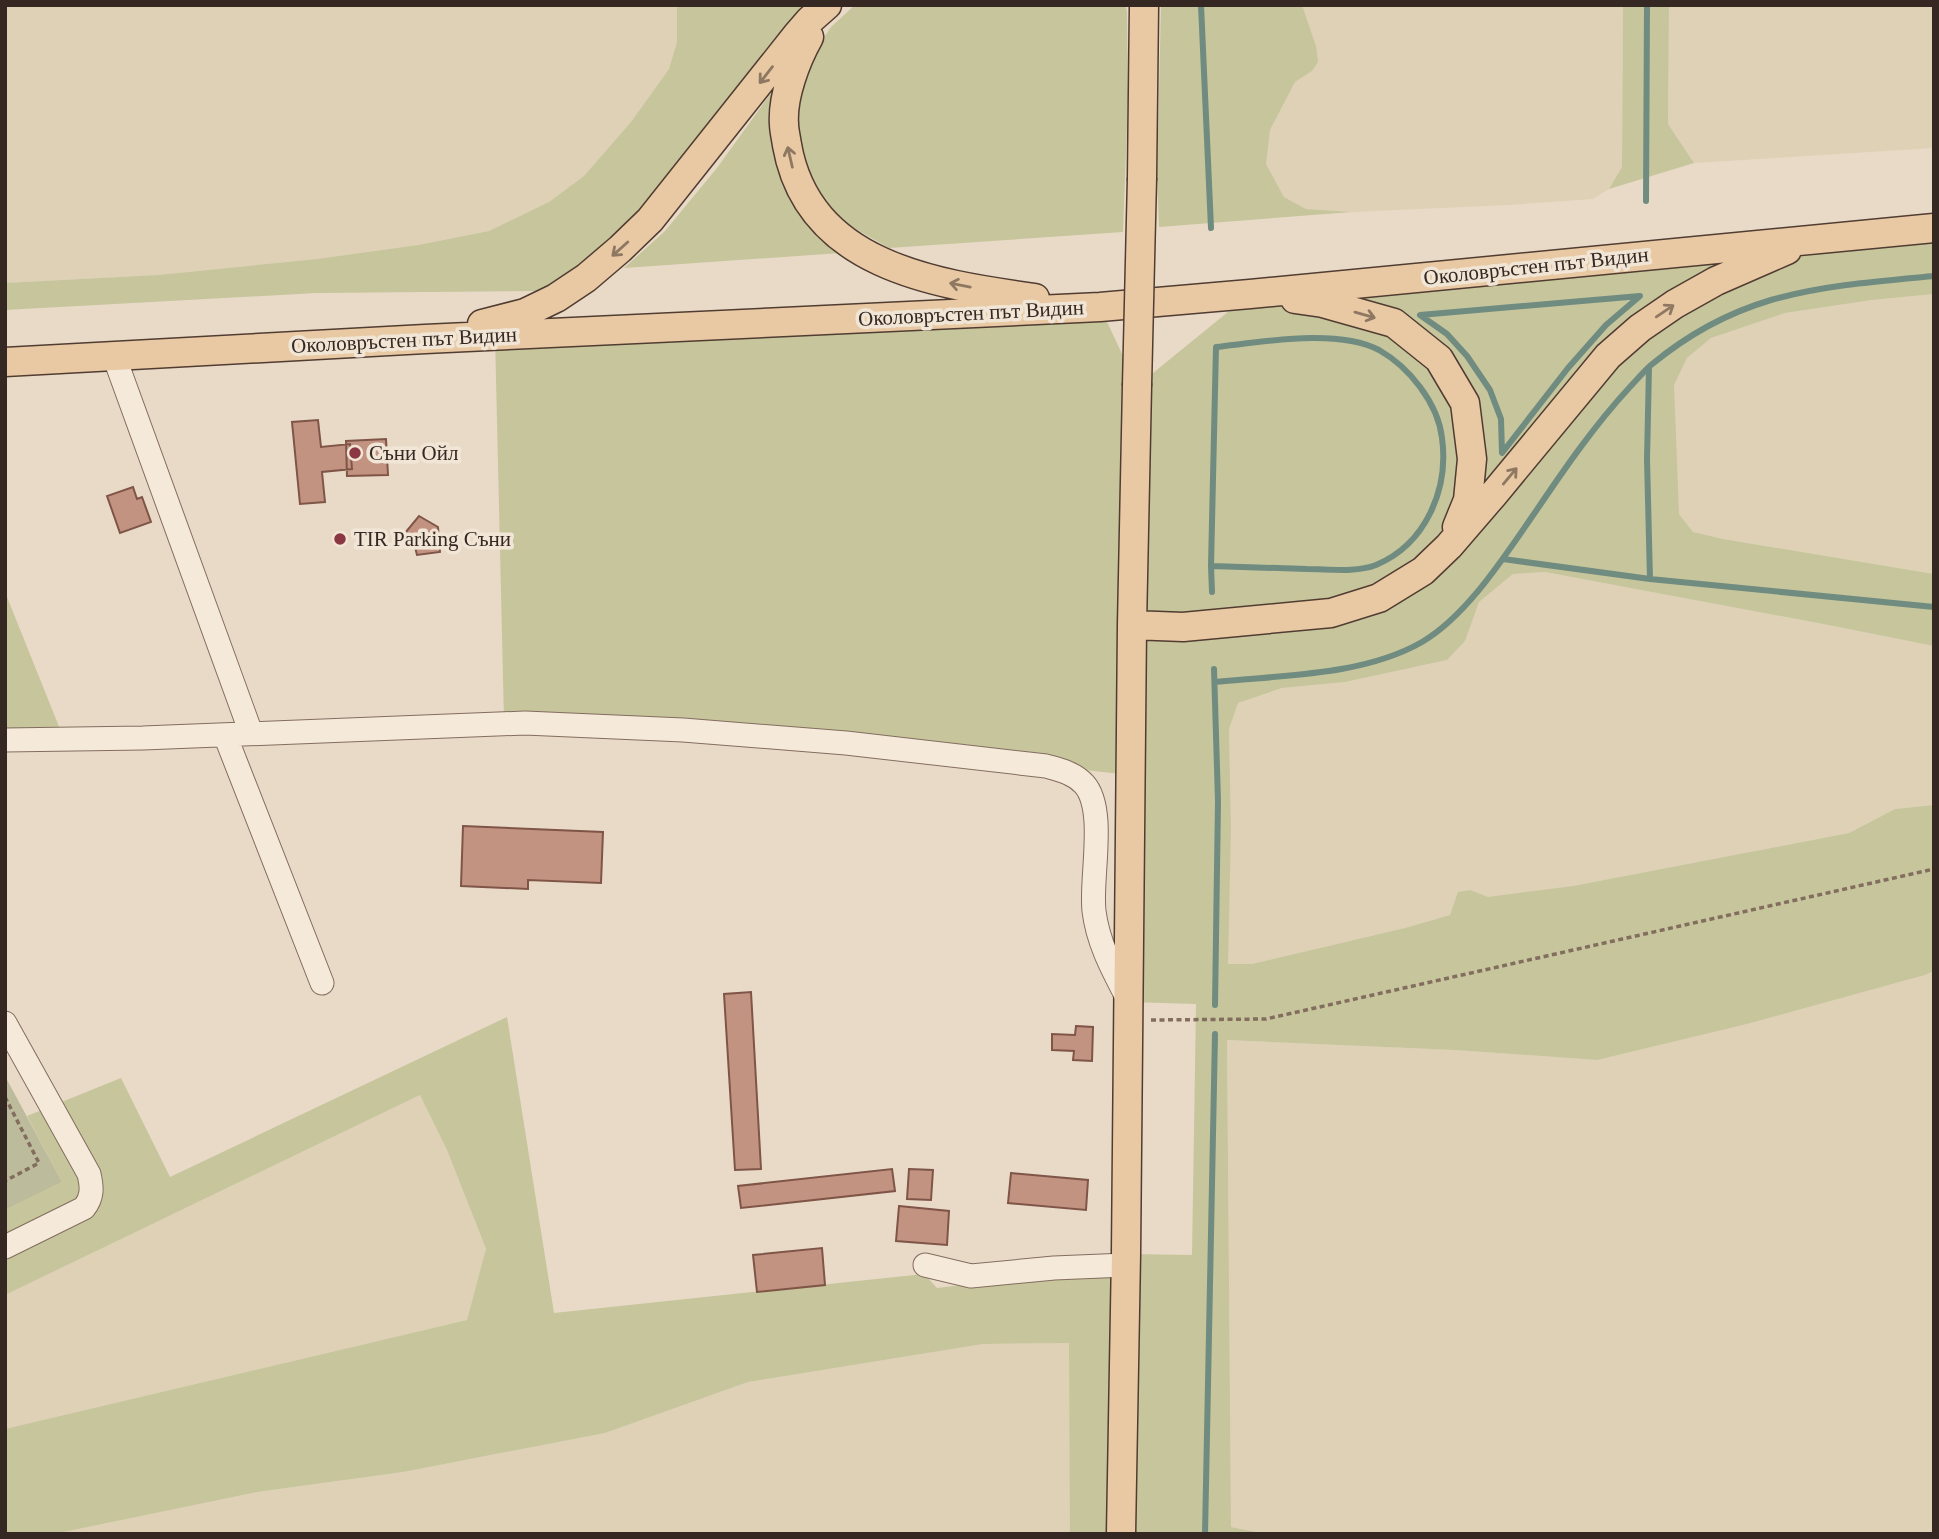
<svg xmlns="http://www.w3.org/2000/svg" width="1939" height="1539" font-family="'Times New Roman',serif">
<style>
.farmland{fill:#ded1b6}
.green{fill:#c6c59c}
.cemetery{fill:#bcbb9b}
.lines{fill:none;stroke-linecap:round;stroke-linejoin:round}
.stream{stroke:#708b80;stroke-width:6}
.building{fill:#c39382;stroke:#7f5547;stroke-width:2}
.minor-casing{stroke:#836d5f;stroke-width:25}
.major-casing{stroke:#513c32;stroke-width:31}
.path{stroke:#836d5f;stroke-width:3.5;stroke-dasharray:5 3.5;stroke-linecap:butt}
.minor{stroke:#f5e9da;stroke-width:23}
.major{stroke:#e8c9a4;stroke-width:28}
.major-bridge-casing{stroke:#513c32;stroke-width:31;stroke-linecap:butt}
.major-bridge{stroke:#e8c9a4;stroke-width:28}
.oneway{stroke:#8e7862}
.poi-dot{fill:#8b3643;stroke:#f1e6d6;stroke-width:2.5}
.labels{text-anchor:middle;stroke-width:7;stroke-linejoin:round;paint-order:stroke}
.street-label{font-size:21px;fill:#352721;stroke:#f1e6d6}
.poi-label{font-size:21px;fill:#352721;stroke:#f1e6d6;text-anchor:start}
</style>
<rect width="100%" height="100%" fill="#e9dac7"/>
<path class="farmland" d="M5 5H677V42L669 69 631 122 584 176 549 202 489 231 418 245 317 259 158 275 5 283Z
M1302 5H1623L1622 167 1609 189 1593 199 1508 205 1352 212 1306 209 1284 197 1266 164 1270 130 1295 82 1312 71 1316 46Z
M1669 5H1934V148L1694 163 1668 124Z
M1934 294V574L1723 539 1693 532 1679 514 1675 433 1674 384 1687 358 1711 338 1785 313 1872 300Z
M1545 572 1818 623 1934 646V805L1895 809 1849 833 1573 886 1487 898 1470 890 1459 892 1450 915 1405 928 1252 964H1227L1231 829 1229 729 1238 703 1282 688 1345 682 1447 660 1465 641 1479 602 1513 574Z
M1934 971V1534H1266L1231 1527 1227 1040 1455 1050 1597 1060 1747 1024 1925 975Z
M420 1095 447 1150 486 1250 467 1320 5 1429V1295Z
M1070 1343V1534H54L257 1492 403 1472 605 1433 748 1382 983 1344Z"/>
<path class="green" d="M677 5H807L652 211 591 263 539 291 316 293 5 310V283L158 275 317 259 418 245 489 231 549 202 584 176 631 122 669 69 677 42Z
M855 5H1125L1127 11 1128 98 1123 232 889 248 847 224 823 203 805 172 796 131 801 92 810 58 831 27Z
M1161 5H1302L1316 46 1318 62 1312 71 1295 82 1270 130 1266 164 1284 197 1306 209 1352 212 1159 227 1157 178Z
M1623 5H1669L1668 124 1694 163 1609 189 1622 167Z
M771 93 773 116 841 253 624 268 665 231 717 168Z
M1934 228V294L1872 300 1785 313 1711 338 1687 358 1674 385 1679 514 1693 532 1723 539 1934 574V646L1818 623 1545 572 1513 574 1479 602 1465 641 1447 660 1345 682 1282 688 1238 703 1229 729 1231 829 1228 964H1252L1405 928 1450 915 1458 892 1470 890 1488 897 1573 886 1849 833 1895 809 1934 805V971L1925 975 1747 1024 1597 1060 1455 1050 1227 1040 1231 1527 1266 1534H1070L1069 1343 983 1344 748 1382 605 1433 403 1472 257 1492 54 1534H5V1429L467 1320 486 1249 447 1150 420 1095 5 1295V1210L62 1182 27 1116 121 1078 170 1177 507 1017 554 1313 924 1274 937 1288 1126 1265V1254L1192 1255 1196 1004 1129 1002 1131 775 1046 766 504 721 495 335 1100 307 1137 386 1250 294Z
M5 592 64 739 5 740Z"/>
<path class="cemetery" d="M5 1076 62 1182 5 1210Z"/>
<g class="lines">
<path class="stream" d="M1201 5 1211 228
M1646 201 1647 5
M1640 296 1606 325 1568 368 1502 453 1501 419 1490 390 1467 356 1447 334 1420 315Z
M1649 367 1647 459 1650 579
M1503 559 1650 579 1934 607
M1211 566C1243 567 1275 568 1307 569 1329 569 1355 573 1376 565 1426 544 1449 489 1442 438 1438 403 1409 367 1379 350 1337 328 1262 342 1216 347L1211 566 1212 592
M1214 669 1218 801 1215 1005
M1215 682C1281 675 1363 676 1422 642 1468 615 1506 554 1536 511 1565 468 1594 426 1629 388 1636 381 1643 372 1651 365 1686 336 1727 313 1771 300 1824 285 1880 281 1934 276
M1205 1534 1215 1034"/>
</g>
<path class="building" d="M318 420 321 447 350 444 352 469 322 472 325 502 300 504 292 422Z
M386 439 388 475 347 476 346 441Z
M133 487 137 499 142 497 151 522 120 533 107 496Z
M419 516 438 527 440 552 417 555 414 543 405 533Z
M463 826 603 832 601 883 528 880V889L461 886Z
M751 992 761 1169 735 1170 724 994Z
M1076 1026 1093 1027 1092 1061 1073 1060 1074 1051 1052 1050V1034L1075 1035Z
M892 1169 895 1191 741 1208 738 1186Z
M909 1169 933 1170 931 1200 907 1199Z
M1011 1173 1088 1180 1086 1210 1008 1203Z
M899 1206 949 1211 947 1245 896 1241Z
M822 1248 825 1285 757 1292 753 1255Z"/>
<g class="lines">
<defs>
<path id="minor" d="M114 356 251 733
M225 735 322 983
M5 740 143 738 525 723 683 730 846 743 1046 766C1060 770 1074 773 1084 784 1107 809 1090 879 1094 911 1098 944 1114 972 1129 1001
M5 1023 89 1174C92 1187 93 1197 84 1208L5 1247
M925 1265 971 1276 1054 1268 1126 1265"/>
<path id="major" d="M809 37C796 60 782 97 784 124 784 130 786 138 787 145 808 265 933 284 1035 298
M1142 178 1144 5
M1295 299 1323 303 1394 323 1439 359 1465 403 1472 459 1468 500 1457 527
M482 324 525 313 556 298 586 278 620 249 650 220 797 35 810 20 827 5
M5 362 425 339 1100 307 1250 294 1934 228
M1132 625 1183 627 1331 613 1379 598 1423 571 1449 546 1493 495 1608 356 1640 328 1675 304 1716 281 1787 250
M1121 1534 1126 1254 1132 625 1137 386"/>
</defs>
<use href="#minor" class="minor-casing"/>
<use href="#major" class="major-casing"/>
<path class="path" d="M1151 1020 1266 1019 1934 869
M5 1097 39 1163 5 1181"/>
<use href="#minor" class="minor"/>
<use href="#major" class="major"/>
<defs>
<path id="major-bridge" d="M1137 386 1142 178"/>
</defs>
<use href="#major-bridge" class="major-bridge-casing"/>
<use href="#major-bridge" class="major-bridge"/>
</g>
<defs><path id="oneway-shaft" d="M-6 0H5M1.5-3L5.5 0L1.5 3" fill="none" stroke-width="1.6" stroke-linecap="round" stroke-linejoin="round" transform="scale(1.75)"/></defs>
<g class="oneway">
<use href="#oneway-shaft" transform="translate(766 75) rotate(128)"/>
<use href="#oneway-shaft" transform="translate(790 157) rotate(-103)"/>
<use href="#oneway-shaft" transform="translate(620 249) rotate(138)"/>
<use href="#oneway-shaft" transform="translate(960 285) rotate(-169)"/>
<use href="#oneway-shaft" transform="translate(1665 311) rotate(-34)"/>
<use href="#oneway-shaft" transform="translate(1365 315) rotate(16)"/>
<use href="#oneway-shaft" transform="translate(1510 476) rotate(-50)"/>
</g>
<g class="poi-dot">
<circle cx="355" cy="453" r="7"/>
<circle cx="340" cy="539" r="7"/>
</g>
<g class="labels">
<g class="street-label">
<text transform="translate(1536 266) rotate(-6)" y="7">Околовръстен път Видин</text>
<text transform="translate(971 313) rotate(-3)" y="7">Околовръстен път Видин</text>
<text transform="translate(404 340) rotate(-3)" y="7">Околовръстен път Видин</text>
</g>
<g class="poi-label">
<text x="369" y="460">Съни Ойл</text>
<text x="354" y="546">TIR Parking Съни</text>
</g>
</g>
<rect width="1939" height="1539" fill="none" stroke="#352721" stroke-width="14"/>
</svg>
